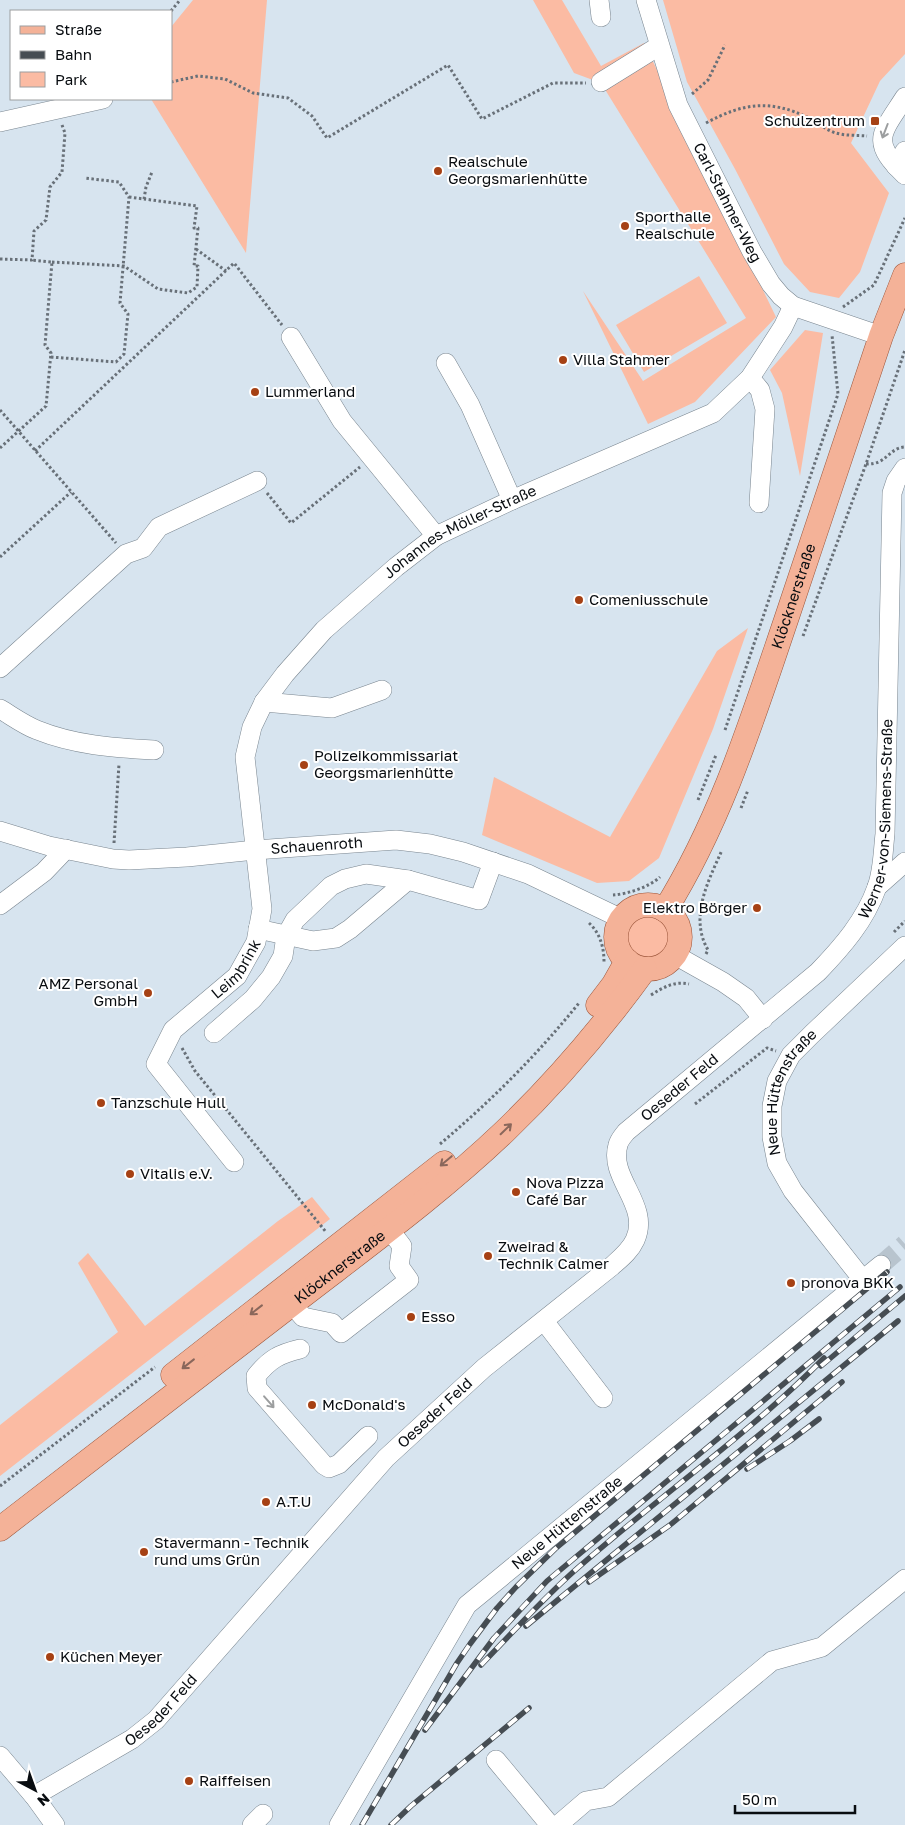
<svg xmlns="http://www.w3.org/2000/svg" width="905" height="1825" font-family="'Golos Text',sans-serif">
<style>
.green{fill:#fbbba3}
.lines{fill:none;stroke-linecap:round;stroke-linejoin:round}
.minor-tunnel{stroke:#b8c4ce;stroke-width:19;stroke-dasharray:19 9;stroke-linecap:butt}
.minor-casing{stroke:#79858f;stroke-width:20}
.major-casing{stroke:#9d573c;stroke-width:25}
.path{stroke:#687078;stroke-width:3;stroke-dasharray:2.5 2.5;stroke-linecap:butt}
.minor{stroke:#fff;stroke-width:19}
.major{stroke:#f4b298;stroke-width:24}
.rail-casing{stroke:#464d53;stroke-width:5.5}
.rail{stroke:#fff;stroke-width:4;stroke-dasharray:11;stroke-linecap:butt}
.oneway{stroke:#9c9e9f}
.oneway2{stroke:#8a675b}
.poi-dot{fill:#a64114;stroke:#fff;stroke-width:2}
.labels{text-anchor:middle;stroke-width:4;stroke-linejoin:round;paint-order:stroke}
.poi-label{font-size:15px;fill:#080c10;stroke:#fff;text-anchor:start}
.street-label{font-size:15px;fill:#080c10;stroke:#fff}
</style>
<rect width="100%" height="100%" fill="#d7e4ef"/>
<path class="green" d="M193 0H267L246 253 151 99H171V27Z
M533 0H562L601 66 644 43 776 317 695 402 648 424 583 291 643 381 746 318 601 83 574 73Z
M663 0H905V54L880 81 851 143 889 193 860 272 839 298 810 292 784 264 735 169 687 82Z
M699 276 727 323 644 372 616 325Z
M805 330 823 333 800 476 782 393 770 370Z
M748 628 713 729 659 858 629 881 597 883 482 835 494 777 610 837 717 651Z
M627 937a21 21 0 1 1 42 0a21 21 0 1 1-42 0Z
M312 1197 330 1219 0 1476V1425L118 1332 78 1263 88 1253 145 1326 278 1221Z"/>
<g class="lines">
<path class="minor-tunnel" d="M881 1265 905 1244"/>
<defs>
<g id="minor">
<path d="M599 0 601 17"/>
<path id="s1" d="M646 0 678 105 752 252 771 284 781 296 793 306 881 336"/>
<path d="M601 82 659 46"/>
<path d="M905 97C882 133 869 141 905 175"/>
<path d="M0 122 103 99"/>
<path d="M896 166 905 151"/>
<path d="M291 337 342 421 436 536"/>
<path d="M446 363 470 405 512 500"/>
<path d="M750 378 760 390 765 409 759 503"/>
<path d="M0 668 126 554 143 548 159 527 257 481"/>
<path d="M264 702 332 708 382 690"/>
<path d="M0 709C12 716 24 725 37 730 74 745 114 748 154 750"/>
<path id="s2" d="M0 831 49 846 113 859 129 860 187 857 255 850 396 840 430 844 463 852 528 874 622 919"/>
<path d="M877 887 905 862"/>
<path d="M0 905 44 872 66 849"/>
<path d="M258 929 313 941 336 938 350 929 408 880 479 900 493 862"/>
<path d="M675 955 723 982 746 998 763 1019"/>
<path d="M214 1033 253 999 271 977 283 956 286 936 295 920 331 886 345 879 366 874 408 880"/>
<path id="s3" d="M234 1162 156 1064 173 1030 237 976 256 942 262 909 245 757 252 727 264 702 285 674 324 630 396 567 436 536 512 500 713 413 750 378 783 327 793 306"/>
<path id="s4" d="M863 1280 793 1191 777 1163 772 1137V1106L777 1081 791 1055 812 1034 905 946"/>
<path d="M292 1304 303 1317 332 1323 341 1333 409 1280 399 1266 402 1246 389 1229"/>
<path d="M544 1321 603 1398"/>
<path d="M300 1349C279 1354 270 1359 256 1376L257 1388 324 1465 329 1468 339 1464 368 1436"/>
<path d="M0 1756 34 1796 55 1825"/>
<path d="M496 1760 550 1825"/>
<path id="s5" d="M34 1796 132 1739 156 1720 386 1458 484 1368 612 1266C621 1258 630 1251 635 1240 651 1205 608 1178 618 1145 619 1140 623 1136 626 1132L818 972C842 947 865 921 877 887 883 871 883 851 885 834L892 493 896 481 905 468"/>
<path d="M252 1825 263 1814"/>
<path id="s6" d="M339 1825 467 1605 881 1265"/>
<path d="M558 1825 586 1801 608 1797 772 1661 822 1647 905 1579"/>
</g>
<g id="major">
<circle cx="648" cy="937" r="32"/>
<path id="s7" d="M665 910C721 820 752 720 786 620 817 526 849 431 881 336L905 275"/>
<path d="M598 1005 614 984 627 961"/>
<path d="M173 1375 444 1163"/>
<path id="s8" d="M0 1529C99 1453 198 1377 297 1300 367 1246 440 1193 504 1132 556 1082 603 1027 645 969"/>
</g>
</defs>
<use href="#minor" class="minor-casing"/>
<use href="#major" class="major-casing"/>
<path class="path" d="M171 11 180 0
M171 82 198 76 225 79 253 93 288 98 312 116 327 138 448 65 482 119 553 83H586
M692 94 708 80 725 45
M706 123C743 103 770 99 809 118 818 122 827 131 836 133 846 136 857 135 867 136
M129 197 144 199 146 187 152 172
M196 249 226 271
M0 259 32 260 34 231 46 220 50 187 62 172 65 133 62 125
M52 262 124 266 158 289 188 293 197 287 198 266H194L198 228H194L197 206 144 199
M843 307 874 285 905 218
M51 357 116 362 124 354 128 314 120 303 129 197 119 182 84 178
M0 410 116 543
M0 448 46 406 51 353 45 345 52 262 32 260
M35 451 234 263 282 325
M866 464C887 465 888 448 905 447
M267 493 291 523 360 467
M0 557 71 492
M803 636 866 464 905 350
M725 730 838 394 832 335
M698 800 716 755
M741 808 748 790
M114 843 119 764
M613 895C628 894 649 887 660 877
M589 923C600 933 604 947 604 962
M894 932 905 921
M706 954 708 950C689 917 708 882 722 850
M651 995C664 987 674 981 689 984
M182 1048 195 1071 326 1232
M695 1104 767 1048 776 1051
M440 1144C491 1101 537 1055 579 1003
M0 1486 155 1367"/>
<use href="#minor" class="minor"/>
<use href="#major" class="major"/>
<defs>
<path id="rail" d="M821 1366 905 1296
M747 1469 790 1441 819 1419
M589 1582 670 1525 842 1382
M526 1626 898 1321
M481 1665C511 1634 540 1602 572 1573 654 1500 746 1437 824 1358
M425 1730 494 1638 547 1581 900 1287
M362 1825 457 1663 470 1644 497 1608 516 1587 555 1549 887 1272
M391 1825 411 1806 529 1708"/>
</defs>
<use href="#rail" class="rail-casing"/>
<use href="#rail" class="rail"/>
</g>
<defs><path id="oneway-shaft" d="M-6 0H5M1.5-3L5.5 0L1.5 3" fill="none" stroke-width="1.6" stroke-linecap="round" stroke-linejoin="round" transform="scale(1.25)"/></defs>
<g class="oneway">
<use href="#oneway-shaft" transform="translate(885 131) rotate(111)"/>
<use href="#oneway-shaft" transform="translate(269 1402) rotate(49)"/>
</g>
<g class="oneway2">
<use href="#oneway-shaft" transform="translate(506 1129) rotate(-44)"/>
<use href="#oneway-shaft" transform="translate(446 1161) rotate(140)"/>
<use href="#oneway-shaft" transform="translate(256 1310) rotate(142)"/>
<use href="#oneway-shaft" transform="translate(188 1364) rotate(142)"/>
</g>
<g class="poi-dot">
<rect x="870" y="116" width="10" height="10" rx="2.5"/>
<circle cx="438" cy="171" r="5"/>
<circle cx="625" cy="226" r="5"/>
<circle cx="563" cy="360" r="5"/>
<circle cx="255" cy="392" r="5"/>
<circle cx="579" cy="600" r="5"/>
<circle cx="304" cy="765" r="5"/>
<circle cx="757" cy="908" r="5"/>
<circle cx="148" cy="993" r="5"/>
<circle cx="101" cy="1103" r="5"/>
<circle cx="130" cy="1174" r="5"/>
<circle cx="516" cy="1192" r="5"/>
<circle cx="488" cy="1256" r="5"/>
<circle cx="791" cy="1283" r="5"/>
<circle cx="411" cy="1317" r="5"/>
<circle cx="312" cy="1405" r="5"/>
<circle cx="266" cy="1502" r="5"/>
<circle cx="144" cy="1552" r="5"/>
<circle cx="50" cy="1657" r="5"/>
<circle cx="189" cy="1781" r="5"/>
</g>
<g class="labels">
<g class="poi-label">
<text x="865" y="126" text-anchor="end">Schulzentrum</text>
<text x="448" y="167">Realschule<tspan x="448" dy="17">Georgsmarienhütte</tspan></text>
<text x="635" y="222">Sporthalle<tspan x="635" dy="17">Realschule</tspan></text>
<text x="573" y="365">Villa Stahmer</text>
<text x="265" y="397">Lummerland</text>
<text x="589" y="605">Comeniusschule</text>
<text x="314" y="761">Polizeikommissariat<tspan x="314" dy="17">Georgsmarienhütte</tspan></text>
<text x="747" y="913" text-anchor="end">Elektro Börger</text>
<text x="138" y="989" text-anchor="end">AMZ Personal<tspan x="138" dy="17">GmbH</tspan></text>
<text x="111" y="1108">Tanzschule Hull</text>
<text x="140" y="1179">Vitalis e.V.</text>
<text x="526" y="1188">Nova Pizza<tspan x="526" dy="17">Café Bar</tspan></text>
<text x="498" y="1252">Zweirad &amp;<tspan x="498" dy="17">Technik Calmer</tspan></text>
<text x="801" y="1288">pronova BKK</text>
<text x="421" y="1322">Esso</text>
<text x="322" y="1410">McDonald's</text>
<text x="276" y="1507">A.T.U</text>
<text x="154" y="1548">Stavermann - Technik<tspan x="154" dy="17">rund ums Grün</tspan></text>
<text x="60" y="1662">Küchen Meyer</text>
<text x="199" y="1786">Raiffeisen</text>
</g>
<g class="street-label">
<text dy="5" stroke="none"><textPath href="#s1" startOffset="219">Carl-Stahmer-Weg</textPath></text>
<text dy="5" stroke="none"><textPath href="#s3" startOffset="794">Johannes-Möller-Straße</textPath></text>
<text dy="5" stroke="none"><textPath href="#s7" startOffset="340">Klöcknerstraße</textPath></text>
<text dy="5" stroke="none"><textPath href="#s5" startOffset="1361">Werner-von-Siemens-Straße</textPath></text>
<text dy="5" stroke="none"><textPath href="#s2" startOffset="321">Schauenroth</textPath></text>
<text dy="5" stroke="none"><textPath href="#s3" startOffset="252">Leimbrink</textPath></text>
<text dy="5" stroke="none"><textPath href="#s5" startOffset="1009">Oeseder Feld</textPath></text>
<text dy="5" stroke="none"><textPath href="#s4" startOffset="222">Neue Hüttenstraße</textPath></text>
<text dy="5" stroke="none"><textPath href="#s8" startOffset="429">Klöcknerstraße</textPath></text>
<text dy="5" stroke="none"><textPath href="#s5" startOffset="559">Oeseder Feld</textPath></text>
<text dy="5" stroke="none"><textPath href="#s6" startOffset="384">Neue Hüttenstraße</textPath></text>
<text dy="5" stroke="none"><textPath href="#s5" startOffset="154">Oeseder Feld</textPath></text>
</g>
</g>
<rect x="10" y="10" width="162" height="90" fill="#ffffff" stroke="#9c9e9f"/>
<rect x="20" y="26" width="25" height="8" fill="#f4b298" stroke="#9c9e9f"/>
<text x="55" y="35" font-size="15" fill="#080c10">Straße</text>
<rect x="20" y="51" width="25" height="8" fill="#464d53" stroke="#9c9e9f"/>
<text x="55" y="60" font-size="15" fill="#080c10">Bahn</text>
<rect x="20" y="72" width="25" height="15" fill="#fbbba3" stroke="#9c9e9f"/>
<text x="55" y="85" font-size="15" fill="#080c10">Park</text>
<g transform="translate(35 1790) rotate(139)" stroke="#ffffff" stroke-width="4" paint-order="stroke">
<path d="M0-4L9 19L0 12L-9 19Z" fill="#080c10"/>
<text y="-8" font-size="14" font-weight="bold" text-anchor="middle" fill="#080c10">N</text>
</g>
<path d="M735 1805v8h120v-8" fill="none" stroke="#080c10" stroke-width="2.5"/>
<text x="742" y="1805" font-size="15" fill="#080c10" stroke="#ffffff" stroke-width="4" paint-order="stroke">50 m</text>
</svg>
